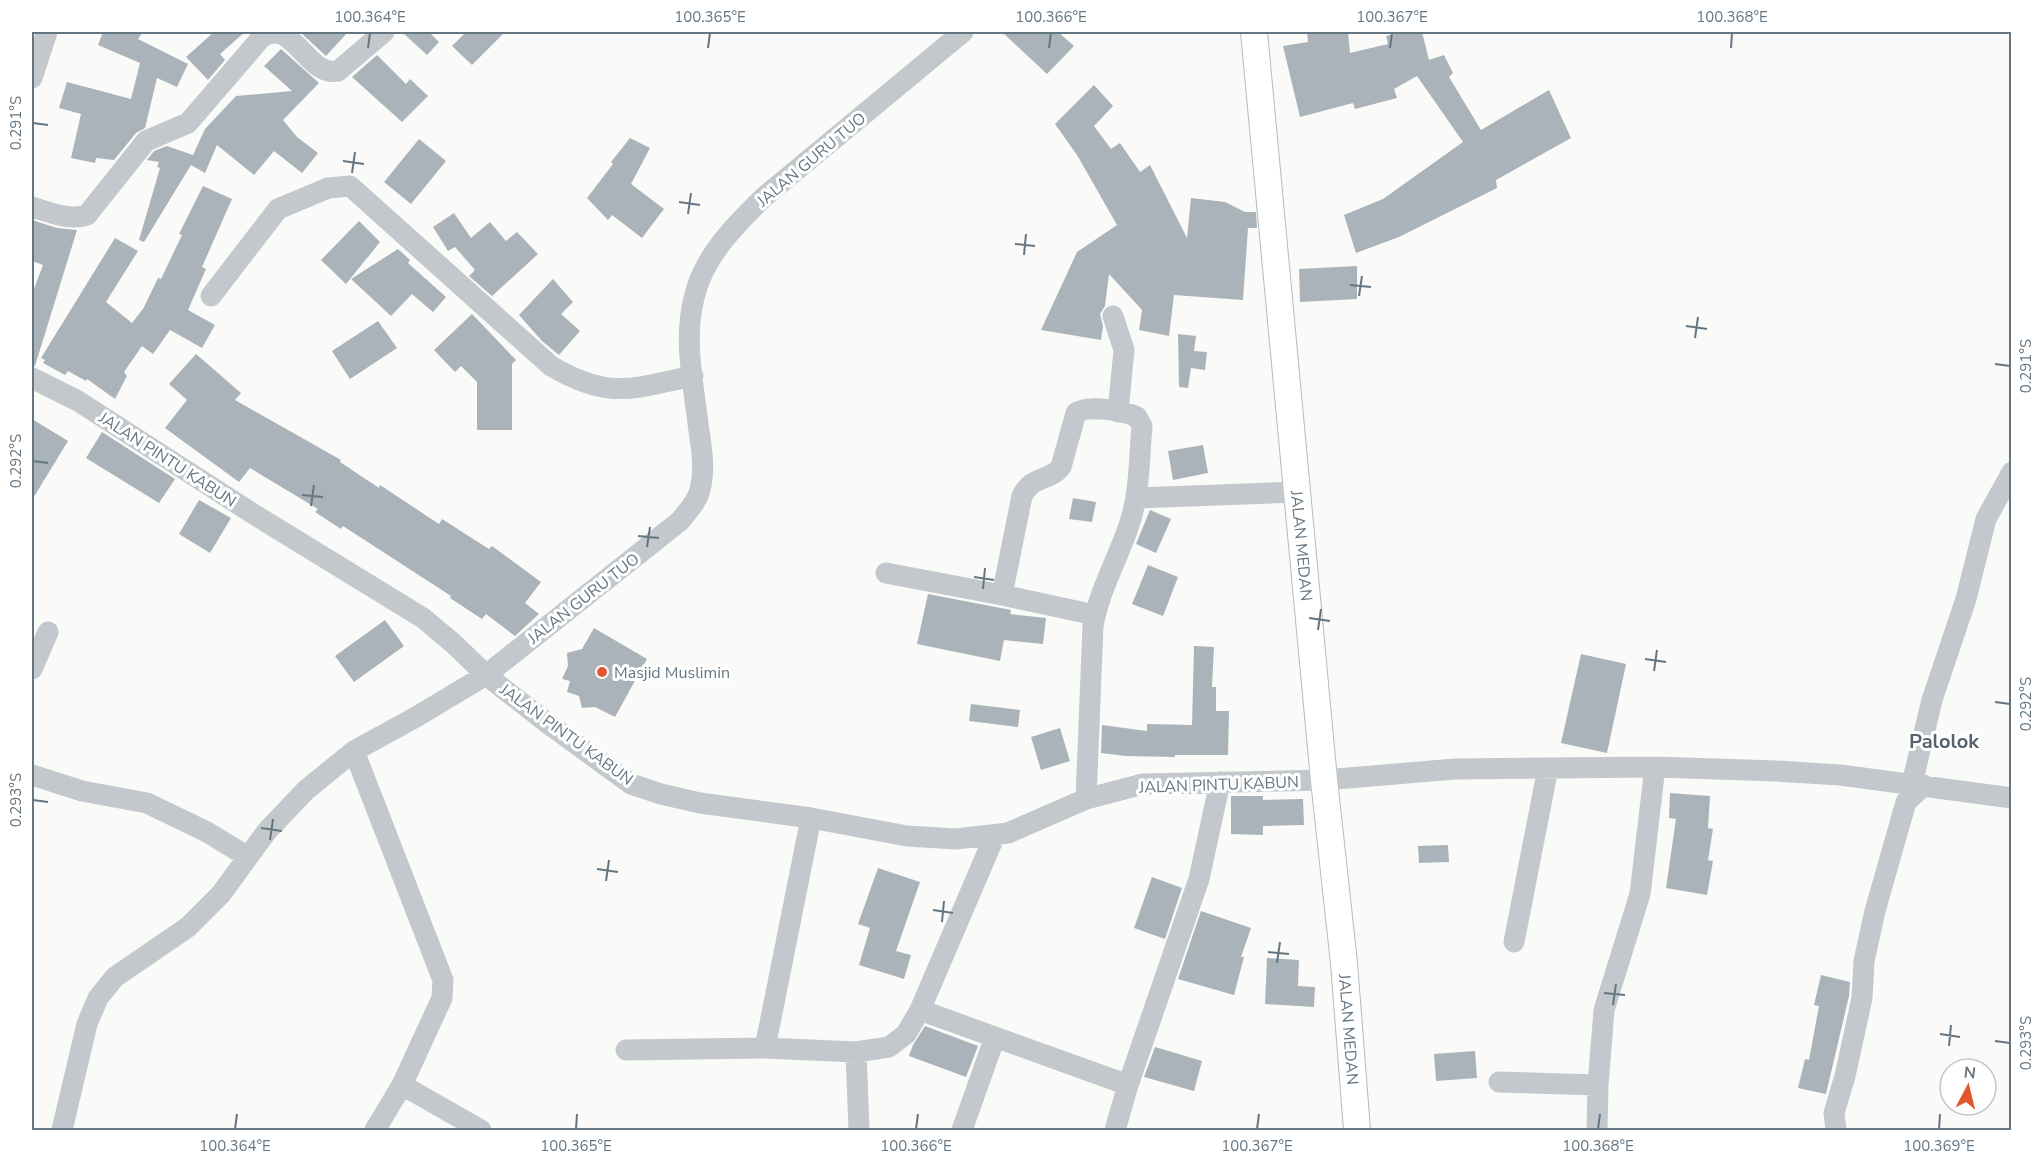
<svg xmlns="http://www.w3.org/2000/svg" width="2043" height="1162" font-family="'Nunito Sans',sans-serif">
<style>
.building{fill:#aab3b9}
.lines{fill:none;stroke-linecap:round;stroke-linejoin:round}
.major-casing{stroke:#b5babe;stroke-width:28}
.minor{stroke:#c3c8cc;stroke-width:21}
.major{stroke:#fff;stroke-width:26}
.ticks{fill:none;stroke:#657683;stroke-width:2}
.poi-dot{fill:#e4572e;stroke:#fff;stroke-width:2}
.labels{text-anchor:middle;stroke-width:6;stroke-linejoin:round;paint-order:stroke}
.street-label{font-size:16px;fill:#657683;stroke:#fff}
.poi-label{font-size:16px;fill:#657683;stroke:#fff;text-anchor:start}
.quarter-label{font-size:20px;font-weight:bold;fill:#57646e;stroke:#fff}
.neatline{fill:none;stroke:#657683;stroke-width:2}
.ticks-label{font-size:15px;text-anchor:middle;fill:#657683}
</style>
<rect width="100%" height="100%" fill="#fafaf8"/>
<path class="building" d="M103 32H143L138 39 188 64 177 87 157 78 145 128 136 133 114 160 96 158 95 163 71 158 81 114 59 108 67 82 131 99 140 63 98 45Z
M214 32H245L220 54 225 60 208 80 186 57Z
M300 32H348L326 56Z
M402 32H429L439 42 427 55Z
M466 32H505L472 65 452 46Z
M1002 32H1058L1074 46 1047 74Z
M1307 32H1348L1350 53 1388 44 1386 36 1404 32H1422L1429 60 1444 55 1453 73 1449 77 1481 130 1549 90 1571 138 1496 180 1497 188 1399 237 1356 253 1344 215 1383 199 1463 142 1417 76 1394 89 1397 98 1355 109 1353 103 1300 117 1283 46 1308 42Z
M281 49 319 83 283 120 297 137 318 153 302 173 274 151 254 175 217 145 205 173 191 165 144 242 139 240 160 168 157 167 159 162 147 160 154 151 167 146 193 155 205 129 236 96 292 91 264 66Z
M377 55 406 84 410 79 428 96 402 122 352 77Z
M1094 85 1113 106 1094 126 1111 149 1120 143 1140 172 1150 165 1187 238 1191 198 1225 202 1245 212H1256L1257 228H1248L1243 300 1174 295 1169 336 1139 330 1142 310 1109 274 1105 306 1100 314 1103 326 1101 340 1041 330 1077 252 1117 225 1077 155 1055 124Z
M630 138 650 148 631 184 664 209 642 238 612 215 608 220 587 198 613 164 611 162Z
M419 139 446 161 411 204 384 182Z
M203 186 232 199 202 267 206 269 188 310 215 325 202 348 170 330 153 354 142 346 124 372 127 376 115 399 87 379 86 381 68 371 65 375 43 363 45 360 41 358 115 238 138 251 106 302 132 323 143 309 158 278 161 279 182 235 179 234Z
M454 213 471 238 490 222 506 241 517 232 538 254 492 296 469 276 475 270 455 247 448 251 433 227Z
M32 220 57 228 77 230 35 366 32 365V294L43 265 32 261Z
M359 221 380 242 346 284 321 260Z
M398 249 410 260 408 263 446 297 433 312 412 294 391 316 351 279Z
M1357 266V299L1300 302 1299 269Z
M553 279 573 302 561 314 580 331 559 355 542 341 519 315Z
M472 314 516 360 512 364V430H477V382L461 366 455 372 434 350Z
M378 321 397 348 350 379 332 351Z
M1178 334 1196 336 1194 351 1207 352 1205 370 1191 368 1188 388 1179 387Z
M196 354 241 393 235 400 341 460 340 462 379 488 380 485 439 524 442 519 489 549 492 546 541 582 525 603 539 614 515 636 486 614 482 619 450 598 451 596 343 526 341 529 315 512 318 509 250 468 239 482 165 428 187 400 169 384Z
M32 419 68 441 32 500Z
M102 432 175 479 159 503 86 458Z
M1203 445 1208 473 1173 480 1168 451Z
M1073 498 1096 502 1092 522 1069 519Z
M199 500 231 518 210 553 179 534Z
M1150 510 1171 519 1156 553 1136 544Z
M1148 565 1178 577 1163 616 1132 604Z
M928 594 1011 610 1010 614 1046 618 1043 644 1004 640 1000 661 917 644Z
M385 620 404 646 354 682 335 656Z
M594 628 647 659 615 717 595 707 582 708 579 696 567 692 570 681 562 679 568 666 567 653 582 649Z
M1194 646 1214 647 1212 687H1216V711H1229L1228 755H1175V757L1126 756 1101 753 1102 725 1147 731V724L1192 725Z
M1581 654 1626 664 1607 753 1561 743Z
M971 704 1020 710 1018 727 969 721Z
M1060 728 1070 761 1041 770 1031 737Z
M1670 793 1710 796 1708 828 1713 829 1708 860 1713 861 1707 895 1666 888 1676 819 1669 818Z
M1231 796H1263V800L1303 799 1304 825 1263 826V835L1231 834Z
M1448 845 1449 862 1419 863 1418 846Z
M878 868 920 882 896 951 911 955 904 979 859 965 870 928 858 924Z
M1152 877 1182 888 1165 939 1134 928Z
M1201 911 1251 928 1241 957H1244L1234 995 1178 979Z
M1267 958 1299 960 1298 986 1315 987 1314 1007 1265 1004Z
M1821 975 1850 982 1849 996 1826 1094 1798 1088 1805 1059 1809 1060 1819 1006 1814 1005Z
M925 1026 978 1046 966 1077 909 1056 913 1045Z
M1155 1047 1202 1061 1194 1091 1144 1077Z
M1475 1051 1477 1078 1436 1081 1434 1054Z"/>
<g class="lines">
<defs>
<g id="major">
<path id="s1" d="M1254 32 1324 780 1344 963 1357 1130"/>
</g>
</defs>
<use href="#major" class="major-casing"/>
<path class="minor" d="M32 78 47 32
M32 207C49 212 69 221 87 215L146 141 188 123 261 38C292 15 307 78 338 71L384 32
M211 296 278 209 328 188 350 186 551 366C609 400 631 389 693 376
M1113 316 1124 350 1118 412
M32 378 78 401 255 515 423 618 454 644 486 675 546 722 631 784 661 794 700 803 811 818 907 836 956 839 1008 833 1086 799 1143 784 1324 780 1455 769 1655 767 1776 771 1840 775 2012 798
M1136 498 1298 492
M886 573 1002 595 1095 615
M1002 595 1022 496C1032 475 1049 482 1061 467L1076 413C1087 404 1125 411 1137 417L1142 426C1139 458 1140 492 1130 522 1119 557 1099 590 1093 626L1086 799
M32 669 48 632
M354 751 443 980 442 998 402 1085 375 1130
M32 775 82 791 147 803 207 832 248 857
M1912 784 1932 700 1966 599 1986 519 2012 472
M1514 942 1548 768
M920 1010 1128 1085
M765 1048 811 818
M626 1050 765 1048 856 1052 889 1047 906 1034 920 1010 995 835
M856 1052 859 1130
M1499 1082 1598 1085
M402 1085 481 1130
M62 1130 87 1024 98 998 115 977 188 927 221 894 267 831 306 790 354 751 416 717 486 675 680 521C688 511 697 502 700 490 705 470 702 451 699 431 694 387 683 341 694 298 703 257 735 225 764 197L963 32
M962 1130 995 1037
M1115 1130 1128 1085 1199 879 1220 782
M1597 1130 1598 1085 1604 1010 1640 894 1655 767
M1836 1130 1834 1113 1845 1076 1862 998 1864 961 1875 911 1906 802 1924 785"/>
<use href="#major" class="major"/>
</g>
<path class="ticks" d="M368 48 370 33M708 48 710 33M1049 48 1051 33M1390 48 1392 33M1731 48 1732 33M33 123 48 125M343 161 364 164M352 173 355 152M679 202 700 205M688 214 691 193M1015 244 1035 246M1024 255 1026 234M1350 285 1371 287M1359 296 1362 276M1686 326 1707 329M1695 338 1698 317M1995 364 2010 366M33 461 48 463M302 495 323 497M311 506 314 485M638 536 659 538M647 547 650 527M974 577 994 580M983 589 985 568M1309 618 1330 621M1318 630 1321 609M1645 659 1666 662M1654 671 1657 650M1995 702 2010 704M33 800 48 802M261 828 282 831M270 840 273 819M597 869 618 872M606 881 609 860M933 910 953 913M942 922 944 901M1268 952 1289 954M1277 963 1280 942M1604 993 1625 995M1613 1005 1616 984M1940 1034 1960 1037M1995 1041 2010 1043M1949 1046 1951 1025M235 1129 237 1114M576 1129 577 1114M916 1129 918 1114M1257 1129 1259 1114M1598 1129 1600 1114M1939 1129 1940 1114"/>
<circle class="poi-dot" cx="602" cy="672" r="6"/>
<g class="labels">
<g class="street-label">
<text transform="translate(811 159) rotate(-40)" y="6">JALAN GURU TUO</text>
<text transform="translate(168 459) rotate(33)" y="6">JALAN PINTU KABUN</text>
<text dy="6" stroke="none"><textPath href="#s1" startOffset="516">JALAN MEDAN</textPath></text>
<text transform="translate(583 598) rotate(-38)" y="6">JALAN GURU TUO</text>
<text transform="translate(567 734) rotate(36)" y="6">JALAN PINTU KABUN</text>
<text transform="translate(1219 784) rotate(-2)" y="6">JALAN PINTU KABUN</text>
<text dy="6" stroke="none"><textPath href="#s1" startOffset="1002">JALAN MEDAN</textPath></text>
</g>
<g class="poi-label">
<text x="614" y="678">Masjid Muslimin</text>
</g>
<g class="quarter-label">
<text x="1944" y="748">Palolok</text>
</g>
</g>
<rect width="2043" height="1162" fill="none" stroke="#ffffff" stroke-width="66"/>
<g transform="translate(1968 1087) rotate(7)"><circle r="28" fill="#ffffff" stroke="#c1c8cd" stroke-width="1.5"/>
<path d="M0-4.5L10 22L0 15L-10 22Z" fill="#e4572e"/>
<text y="-9" font-size="16" font-weight="bold" text-anchor="middle" fill="#657683">N</text>
</g>
<rect x="33" y="33" width="1977" height="1096" class="neatline"/>
<g class="ticks-label">
<text x="370" y="22">100.364°E</text>
<text x="710" y="22">100.365°E</text>
<text x="1051" y="22">100.366°E</text>
<text x="1392" y="22">100.367°E</text>
<text x="1732" y="22">100.368°E</text>
<text transform="translate(16 123) rotate(-90)" y="5">0.291°S</text>
<text transform="translate(2026 366) rotate(-90)" y="5">0.291°S</text>
<text transform="translate(16 461) rotate(-90)" y="5">0.292°S</text>
<text transform="translate(2026 704) rotate(-90)" y="5">0.292°S</text>
<text transform="translate(16 800) rotate(-90)" y="5">0.293°S</text>
<text transform="translate(2026 1043) rotate(-90)" y="5">0.293°S</text>
<text x="235" y="1151">100.364°E</text>
<text x="576" y="1151">100.365°E</text>
<text x="916" y="1151">100.366°E</text>
<text x="1257" y="1151">100.367°E</text>
<text x="1598" y="1151">100.368°E</text>
<text x="1939" y="1151">100.369°E</text>
</g>
</svg>
